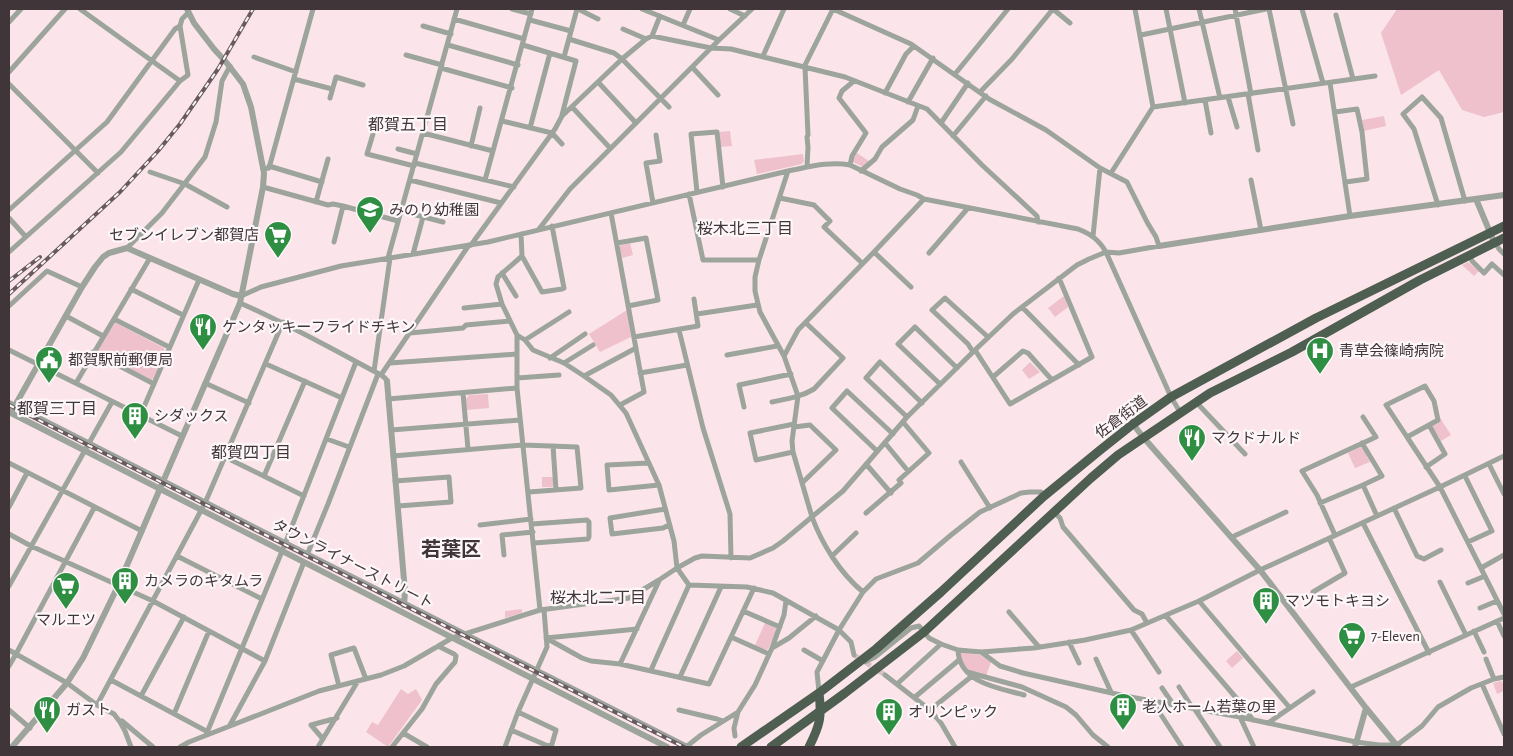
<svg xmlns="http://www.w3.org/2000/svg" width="1513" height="756" font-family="'Alegreya Sans','Noto Sans JP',sans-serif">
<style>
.green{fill:#eec1cc}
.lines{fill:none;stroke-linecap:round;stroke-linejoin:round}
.minor-tunnel{stroke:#d6c2c6;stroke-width:5;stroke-dasharray:5 2.5;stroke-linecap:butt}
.minor{stroke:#9ca49c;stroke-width:5}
.tertiary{stroke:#9ca49c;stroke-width:6}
.trunk{stroke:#4e5e50;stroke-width:9}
.rail-casing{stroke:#685a5e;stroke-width:4}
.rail{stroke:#fdf7f9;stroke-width:2;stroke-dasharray:5.5;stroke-linecap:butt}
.labels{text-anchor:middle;stroke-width:4.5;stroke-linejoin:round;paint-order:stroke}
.poi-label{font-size:15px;fill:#403538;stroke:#fdf7f9;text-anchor:start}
.street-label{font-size:15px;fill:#403538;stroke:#fdf7f9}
.neighbourhood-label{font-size:16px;fill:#403538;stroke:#fdf7f9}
.district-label{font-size:20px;font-weight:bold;fill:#403538;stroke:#fdf7f9}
</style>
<rect width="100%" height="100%" fill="#fce5ea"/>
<path class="green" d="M1397 9H1504V112L1484 117 1462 110 1439 70 1401 95 1381 33Z
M1384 116 1386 126 1364 131 1362 120Z
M730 131 732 146 720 147 719 132Z
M857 153 869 161 863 167 853 162V158Z
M803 154 804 161 802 164 757 174 754 160Z
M630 243 633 255 622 258 619 246Z
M1468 262 1479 271 1474 276 1462 265Z
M1064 296 1068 307 1055 317 1048 308Z
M627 310 631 337 600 352 589 334Z
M116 323 164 348 165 352 154 379 151 380 98 353 97 350 113 324Z
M1030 362 1040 372 1029 379 1022 370Z
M488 394 489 408 467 410 466 399 469 395Z
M1440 418 1451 435 1441 441 1432 426 1433 423Z
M1360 447 1363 448 1370 462 1355 468 1348 453Z
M542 477H553V486L551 487H542Z
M522 609V613L505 618V611Z
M765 623 776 628 777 631 768 649 766 650 755 645Z
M1237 651 1243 658 1232 668 1226 661Z
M960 652 980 655 991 662 986 676 968 671 959 660Z
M1501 681 1504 684V691L1497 694 1493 683Z
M401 689 408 694 416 689 422 700 388 747 366 732 372 722 378 725Z"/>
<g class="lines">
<path class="minor-tunnel" d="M854 655 885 675"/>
<path class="minor" d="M80 9 180 81 188 75 180 26 182 19 188 13
M512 9 531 14
M578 9 598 19
M642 9 719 40
M730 9 745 16
M1053 9 1070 23
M1166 9 1185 103
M1199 9 1220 98
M1235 9 1251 94
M1269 9 1293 124
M1302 9 1323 83
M1336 15 1353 79
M454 19 524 39
M530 20 571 31
M9 22 21 9
M683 25 690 9
M423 26 451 34
M623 29 646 39
M1141 35 1266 9
M652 36 660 16
M569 39 614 53 622 59 669 107
M448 45 518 65
M523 45 576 61 562 115
M406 55 442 65
M763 56 784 9
M254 57 296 72
M564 57 577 9
M692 67 718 95
M804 67 833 9
M805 67 808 135 807 137 808 147 807 167
M441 68 512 88
M9 72 65 9
M955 74 1008 9
M294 79 332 89
M598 82 636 123
M1330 83 1350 216
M9 84 98 173
M980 92 1012 59 1053 9
M885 93 906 54 914 46
M1248 94 1258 150
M1228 97 1237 127
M330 98 336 77 363 85
M1205 100 1211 133
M908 102 933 58
M572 107 610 148
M1153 107 1375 76
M1335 112 1357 109 1362 132 1367 179 1346 182
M502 121 552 133 562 144
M941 123 968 83
M530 128 550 53
M423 133 493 151
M373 134 367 154 414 166
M953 136 986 96
M471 146 480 108
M398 149 417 154
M415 163 514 187
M850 165 852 156 866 133 839 98 842 91 854 81
M269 166 322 182
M263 169 269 168 313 9
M788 171 759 260 755 277V291L760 312 784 356 798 396 792 441 793 452 812 517C822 544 840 573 863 592
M861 171 875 159 882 147 913 120 918 106
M150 172 185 184 227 207
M1111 173 1153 107 1135 9
M410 180 501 203
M485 180 532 9
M1251 180 1261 230
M263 187 328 205 333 204 343 206 334 242
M697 192 691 134 717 132 723 187
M689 194 703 260H759
M780 198 814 205 830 221 824 227 862 263
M316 202 328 159
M653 203 646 163 660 161 656 135
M1438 205 1414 129 1403 114 1422 97 1441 118 1465 201
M343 206 398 221
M9 210 107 122 175 29 180 26
M401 211 443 222
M611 213 644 392 620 405
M9 218 26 237
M539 229 570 189 719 40 752 9
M521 234 522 256 542 292 562 289 564 288 552 226
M1093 236 1100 168
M1495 242 1499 249 1504 254
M617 243 646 238 658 300 628 306
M471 245 555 129 562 116 622 59 646 39 652 36 711 48 731 49 845 77 927 109 982 165 1037 216 1038 222
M127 248 162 213 205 157 216 122 222 81 230 66
M9 252 121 152 180 81
M874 252 924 199
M929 253 968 208
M413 254 423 217
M1470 255 1472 261 1484 273 1492 264 1504 275
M522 256 498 277 496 284 502 304 517 335 525 340 533 350 564 363 584 376 611 395 626 413 659 485 674 541 677 568 689 585 747 587 773 593 839 630 851 642 854 655
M388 258 457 9
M502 273 516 296
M131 289 183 315
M241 296 261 287 341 266 488 242 788 171C809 167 829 161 850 165L900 189 917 195 924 199 1078 229C1091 234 1099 240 1106 252L1171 397 1180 412
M240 303C288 324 334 350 381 375L385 378 387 381
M9 306 47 271 82 287
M1022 307 1079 365
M464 308 502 304
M697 314 757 305
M66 316 103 336
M114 319 169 347
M679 330 703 428 730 514 731 558
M410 333 463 328 466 325 510 321
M517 335V388L540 610
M634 337 698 326 694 299
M525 340 569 312
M9 350 182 436
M975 350 1010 404 1092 357 1059 278
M93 352 154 384
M973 352 968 344 932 310 945 298 988 337
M727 355 777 346
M784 356 798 330 874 252 911 287
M550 358 585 334
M390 363 517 354
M564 363 593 345
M266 364 342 398
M374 371 390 258
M640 373 687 365
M381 375 469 245
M584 376 636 348
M993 377 1023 351 1028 353 1052 380
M517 378 559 375
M76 383 150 258
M205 383 249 403
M940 384 898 344 915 327 957 368
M463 393 468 449
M388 399 517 388
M772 402C786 399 801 397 814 389L843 358 806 323
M1196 402 1245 454
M744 407 739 385 791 374
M140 416 199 280
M907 417 866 378 880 362 922 403
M1429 425 1407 437 1440 487 1504 614
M794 427 810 425 836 450 802 483
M391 430 520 420
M1407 437 1386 405 1425 386 1434 401 1438 420 1429 425 1445 454 1426 467
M327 439 349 447
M885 443 908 471
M1362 443 1382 476 1363 485 1377 516
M553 446 556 490
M877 451 832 408 847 391 893 434
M793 452 756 460 750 433 794 424
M393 456 523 445 577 447 581 488 529 492
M225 457 304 496
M961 462 990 508
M9 463 142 531
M649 463 607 465 609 490 659 485
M866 464 891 493
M1489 464 1504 494
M264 476 305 381
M1465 476 1492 531 1468 542
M395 481 449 477 451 502 398 506
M1320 503 1363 485
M9 507 27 473
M1394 508 1417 556 1424 559 1441 550
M665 509 610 518 612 534 663 528 669 525
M1054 512 1060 518 1063 527 1134 610 1142 614 1147 623
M866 513 901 483 899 480 929 453 903 422
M1363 523 1429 653
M532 524 587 520 589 522V537L588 539 534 543
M480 525 531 519
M9 534 31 546 153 601 265 661
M1335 535 1317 495 1302 471 1376 437 1363 417
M1232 537 1286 512
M307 555 328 504 378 374
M504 555 502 535 533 532
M177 556 262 599
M832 556 856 533
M1481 568 1504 555
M1440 582 1466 635
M1468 583 1485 576
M9 586 112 402
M1313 592 1345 573 1329 538
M1199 601 1290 708
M1480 608 1497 601
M743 611 780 627
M1009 612 1039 647
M1166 616 1238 700 1253 720
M1497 621 1504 636
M637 629 546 638 582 658 591 661 620 664 709 684 754 588
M1131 630 1159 672
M1474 631 1484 652
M731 637 769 654
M1069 642 1079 663
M772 648 784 615 786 601
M9 650 67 683 97 705 114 714 120 722 125 731 131 747
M804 650 823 661
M958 650C959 683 999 688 1024 695
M981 652 1000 666 1023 673 1125 696 1240 717 1356 742 1379 745H1397L1422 726 1438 707 1471 688 1494 679 1504 677
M1096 659 1111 692
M1486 659 1494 679
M865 662 875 657 911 628 919 626 929 638 941 644 958 650 981 652 1034 648 1085 640 1131 630 1199 601 1260 570 1440 487 1504 456
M620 664 659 581
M9 666 16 654 94 508
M651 670 689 585
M967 672 1022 687 1066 707 1076 715 1093 735 1108 747
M885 675 930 710 941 723 955 747
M680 677 721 587
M111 680 208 732
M897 684 941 644
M1482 684 1504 734
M339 686 331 655 354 648 366 679
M1179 687 1192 707
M1351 687 1504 618
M1162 688 1173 704
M819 692 817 672 839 630 863 592 876 579 918 563 951 535 980 512 1021 493 1030 492H1041L1043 497
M141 696 184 617
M915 697 959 660
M1152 701 1182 747
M97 705 205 503 283 322
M1194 708 1220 747
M9 710 30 728
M679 710 717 719 723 721
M930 710 972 676
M174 714 209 631
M1240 717 1254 747
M122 721 153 747
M1268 723 1313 692
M230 725 265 661 304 562
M511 730 548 746 552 744 556 730 518 712
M403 733 427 747
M206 735 285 544 356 362
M735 736 734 728 738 712
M323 739 311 725 337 718
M180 747 189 742 230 726 319 691 381 675 404 666 452 638 540 610 629 598 659 580 677 568 695 558 702 556 750 558 773 548 783 541 843 491 907 417 975 350 1013 314 1077 265 1089 259 1106 252 1119 253 1159 246 1156 237 1147 222 1127 182 1100 168 1046 130 989 99 911 44 833 9
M318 747 358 681
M392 747 422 709 436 684 455 662 456 656 454 654 438 646
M505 747 518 712 547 647 544 610
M686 747 701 735 738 712 755 685 772 648 789 638 816 616"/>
<path class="tertiary" d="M1476 199 1494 242
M1159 246 1350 216 1504 195
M387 381 405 592 404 605
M9 403 687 747
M13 409 82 287 95 267 103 257 109 253 127 248 233 294 241 296
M9 412 667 747
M1133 424 1143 437 1260 570 1366 708 1398 747
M12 747 67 683 83 658 118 586 240 303 263 187 264 173 251 107 243 84 226 62 214 49 194 23 187 9
M1355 747 1366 708"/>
<path class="trunk" d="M741 747 819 693 876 649 941 592 1043 497 1099 451 1133 424 1171 397 1316 318 1504 226
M771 747 845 693 924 632 1091 478 1118 455 1210 393 1292 352 1420 280 1504 238
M809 747C820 725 822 717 819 693"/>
<defs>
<path id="rail" d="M9 281 40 257
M9 294 120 192 158 151 180 124 218 69 253 9
M9 405 684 747"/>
</defs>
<use href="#rail" class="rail-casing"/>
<use href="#rail" class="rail"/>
</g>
<defs>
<symbol id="school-pin" viewBox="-11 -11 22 30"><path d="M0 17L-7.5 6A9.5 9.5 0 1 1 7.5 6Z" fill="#2e8e42" stroke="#fdf7f9"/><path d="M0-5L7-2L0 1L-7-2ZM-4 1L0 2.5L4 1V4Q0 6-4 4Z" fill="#fff"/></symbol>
<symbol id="supermarket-pin" viewBox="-11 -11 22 30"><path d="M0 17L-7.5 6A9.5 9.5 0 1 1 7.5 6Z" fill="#2e8e42" stroke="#fdf7f9"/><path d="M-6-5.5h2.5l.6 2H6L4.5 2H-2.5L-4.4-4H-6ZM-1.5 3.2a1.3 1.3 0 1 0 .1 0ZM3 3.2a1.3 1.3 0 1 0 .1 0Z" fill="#fff"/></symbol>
<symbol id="restaurant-pin" viewBox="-11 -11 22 30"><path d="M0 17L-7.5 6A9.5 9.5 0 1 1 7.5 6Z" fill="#2e8e42" stroke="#fdf7f9"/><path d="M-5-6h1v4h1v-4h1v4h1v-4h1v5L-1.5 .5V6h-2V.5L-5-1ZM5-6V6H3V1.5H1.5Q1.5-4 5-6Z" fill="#fff"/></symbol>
<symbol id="hospital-pin" viewBox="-11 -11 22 30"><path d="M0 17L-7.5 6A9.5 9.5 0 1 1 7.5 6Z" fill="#2e8e42" stroke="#fdf7f9"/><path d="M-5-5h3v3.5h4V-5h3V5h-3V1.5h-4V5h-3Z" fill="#fff"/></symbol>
<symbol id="civic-pin" viewBox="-11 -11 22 30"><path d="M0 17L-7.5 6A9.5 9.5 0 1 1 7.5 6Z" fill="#2e8e42" stroke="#fdf7f9"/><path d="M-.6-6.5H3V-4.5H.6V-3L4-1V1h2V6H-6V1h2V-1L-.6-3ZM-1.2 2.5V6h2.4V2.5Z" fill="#fff"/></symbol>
<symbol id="building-pin" viewBox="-11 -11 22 30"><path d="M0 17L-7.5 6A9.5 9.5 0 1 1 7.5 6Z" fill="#2e8e42" stroke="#fdf7f9"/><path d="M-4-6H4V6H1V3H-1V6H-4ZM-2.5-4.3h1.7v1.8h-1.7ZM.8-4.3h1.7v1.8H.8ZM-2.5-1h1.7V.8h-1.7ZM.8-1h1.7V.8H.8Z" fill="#fff"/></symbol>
</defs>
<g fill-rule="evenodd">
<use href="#school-pin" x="354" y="194" width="32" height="43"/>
<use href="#supermarket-pin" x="262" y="219" width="32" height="43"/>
<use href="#restaurant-pin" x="187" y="311" width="32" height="43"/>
<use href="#hospital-pin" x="1304" y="335" width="32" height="43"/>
<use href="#civic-pin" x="33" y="344" width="32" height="43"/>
<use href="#building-pin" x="119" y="400" width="32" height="43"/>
<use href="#restaurant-pin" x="1176" y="422" width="32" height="43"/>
<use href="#building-pin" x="109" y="565" width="32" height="43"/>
<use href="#supermarket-pin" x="50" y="570" width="32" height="43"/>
<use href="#building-pin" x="1250" y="585" width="32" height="43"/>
<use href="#supermarket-pin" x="1336" y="620" width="32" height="43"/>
<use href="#building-pin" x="1107" y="691" width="32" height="43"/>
<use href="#restaurant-pin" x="31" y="694" width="32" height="43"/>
<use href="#building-pin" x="873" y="696" width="32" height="43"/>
</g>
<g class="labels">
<g class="poi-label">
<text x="389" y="215">みのり幼稚園</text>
<text x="259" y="240" text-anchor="end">セブンイレブン都賀店</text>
<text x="222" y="332">ケンタッキーフライドチキン</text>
<text x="1339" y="356">青草会篠崎病院</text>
<text x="68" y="365">都賀駅前郵便局</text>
<text x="154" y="421">シダックス</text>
<text x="1211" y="443">マクドナルド</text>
<text x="144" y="586">カメラのキタムラ</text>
<text x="1285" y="606">マツモトキヨシ</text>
<text x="66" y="625" text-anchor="middle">マルエツ</text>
<text x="1371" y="641">7-Eleven</text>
<text x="1142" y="712">老人ホーム若葉の里</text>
<text x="66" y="715">ガスト</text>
<text x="908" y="717">オリンピック</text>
</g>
<g class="street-label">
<text transform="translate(1121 417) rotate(-37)" y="5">佐倉街道</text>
<text transform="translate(353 564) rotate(27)" y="5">タウンライナーストリート</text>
</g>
<g class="neighbourhood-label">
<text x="408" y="130">都賀五丁目</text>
<text x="745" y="234">桜木北三丁目</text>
<text x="57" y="414">都賀三丁目</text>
<text x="251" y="458">都賀四丁目</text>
<text x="598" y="603">桜木北二丁目</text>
</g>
<g class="district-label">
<text x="451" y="556">若葉区</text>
</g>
</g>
<rect width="1513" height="756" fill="none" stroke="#403538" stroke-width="20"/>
</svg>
